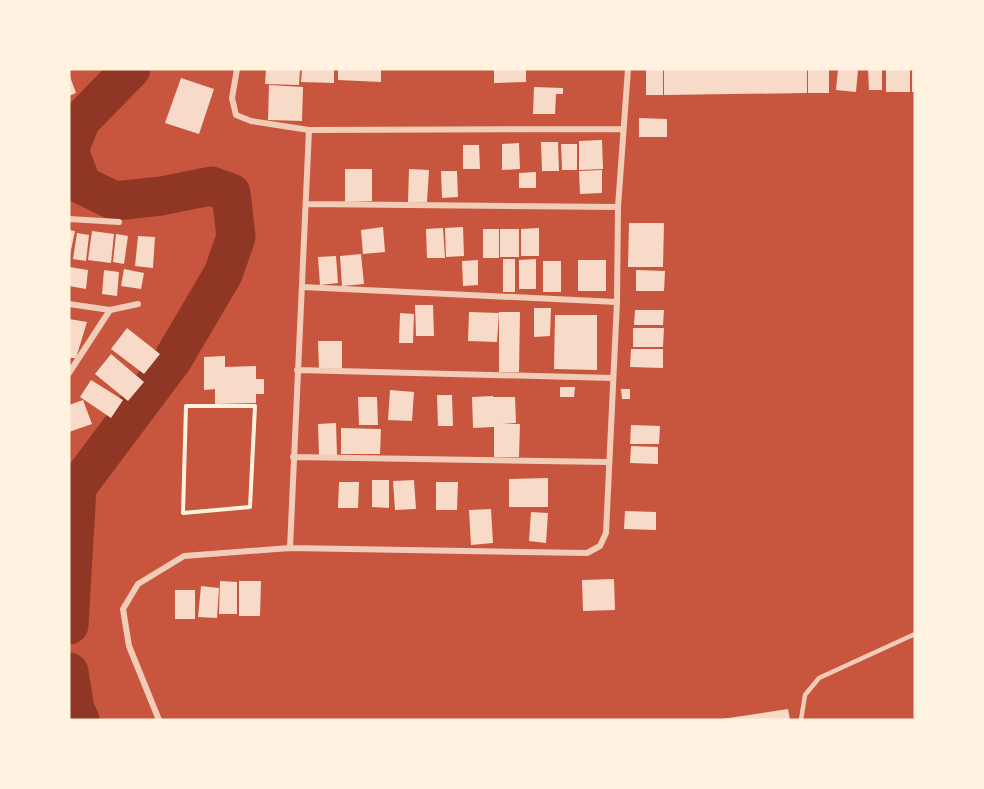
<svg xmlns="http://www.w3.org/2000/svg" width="984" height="789" font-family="Karla,sans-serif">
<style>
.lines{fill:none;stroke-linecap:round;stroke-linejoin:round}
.river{stroke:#8f3625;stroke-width:39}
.building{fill:#f7dbc8}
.path{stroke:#fff3e0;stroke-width:4}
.service{stroke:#f1ccb7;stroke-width:4.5}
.minor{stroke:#f1ccb7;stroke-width:6}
</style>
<rect width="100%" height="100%" fill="#c8553d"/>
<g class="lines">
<path class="river" d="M69 625 77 487 173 359 223 274 236 237 231 193 211 186 161 196 115 201 82 185 69 150 81 120 131 69
M69 672 75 709 80 720"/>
</g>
<path class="building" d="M266 69H300L299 85 265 84Z
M302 69H334V83L301 82Z
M338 69H381V82L338 80Z
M494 69H526V82L494 83Z
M646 69H663V95H646Z
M807 69V93L664 95V70Z
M808 69H829V93H808Z
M838 69 858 70 856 92 836 90Z
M868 69H882V90H869Z
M886 69H910V92H886Z
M912 69H915V92H912Z
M69 74 76 93 69 96Z
M181 78 214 89 199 134 165 123Z
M269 85 303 87 302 121 268 120Z
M534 87 563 88V94H556L555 114H533Z
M639 118 667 119V137H639Z
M602 140 603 169 579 170V141Z
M541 142H558L559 171H542Z
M519 143 520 169 502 170V144Z
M561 144H577V170H562Z
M463 145H479L480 169H463Z
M345 169H372V201L345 202Z
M409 169 429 170 427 202H408Z
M602 170V193L580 194 579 171Z
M441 171H457L458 197 442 198Z
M536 172V188H519V173Z
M629 223H664L663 267H628Z
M383 227 385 252 363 254 361 230Z
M463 227 464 256 446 257 445 228Z
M443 228 445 258H427L426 229Z
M539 228V256H521V229Z
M483 229H499V258H483Z
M500 229H519V257H500Z
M69 230 75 231 70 255H69Z
M92 231 114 234 111 263 88 260Z
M77 233 89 235 86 261 73 259Z
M116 234 128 236 124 264 113 262Z
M138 236 155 237 153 268 135 266Z
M361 254 364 284 342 286 340 256Z
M336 256 338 283 320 285 318 257Z
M503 259H515V292H503Z
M536 259V289H519V260Z
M478 260V285L463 286 462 261Z
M578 260H606V291H578Z
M543 261H561V292H543Z
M69 267 88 270 86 289 69 286Z
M124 269 144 273 141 289 121 286Z
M104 270 119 272 117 296 102 294Z
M636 270 665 271 664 291H636Z
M415 305H433L434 336H416Z
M534 308H551L550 336 534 337Z
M635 310H664L663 325H634Z
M469 312 499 313 497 342 468 341Z
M499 312H520L519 372H499Z
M400 313 414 314 413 343H399Z
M555 315H597V370L554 369Z
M69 319 87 322 76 358H69Z
M127 328 160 354 144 374 111 349Z
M633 328H664L663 347H633Z
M318 341H342V369H319Z
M631 349H663V368L630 367Z
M111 354 144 382 128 401 95 374Z
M225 356V367L256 366V379H264V394H256V403L215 404V389L204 390V357Z
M91 380 123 400 111 418 80 397Z
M560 387H575L574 397H560Z
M621 389H630V399H622Z
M390 390 414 392 412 421 388 420Z
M437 395H452L453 426H438Z
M493 396V397H515L516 423 501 424H520L519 457H494V427L473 428 472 397Z
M358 397H377L378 425H359Z
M83 400 92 424 69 432V405Z
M336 423 337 455H319L318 424Z
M631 425 660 426 659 444H630Z
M341 428 381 429 380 454H341Z
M631 446 658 447V464L630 463Z
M548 478V507H509V479Z
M372 480H389V508L372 507Z
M414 480 416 509 395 510 393 481Z
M339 482H359L358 508H338Z
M436 482H458L457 510H436Z
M491 509 493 543 471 545 469 510Z
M625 511 656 512V530L624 529Z
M531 512 548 513 546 543 529 541Z
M614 579 615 610 583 611 582 580Z
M220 581 237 582V614H219Z
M239 581H261L260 616H239Z
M201 586 219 588 217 618 198 617Z
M175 590H195V619H175Z
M788 709 790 720H722V719Z"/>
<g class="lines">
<path class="path" d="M186 406H255L250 507 183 513Z"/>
<path class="service" d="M801 720 805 695 819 678 915 634"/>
<path class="minor" d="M237 69 232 98 236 115 251 121 309 130 623 129
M307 204 618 207
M69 219 119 222
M302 287 617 302
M69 304 110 310 138 304
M297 370 613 378
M69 373 110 310
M293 457 609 462
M290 548 309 130
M159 720 129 646 123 609 138 584 184 556 290 548 587 553 600 546 606 533 617 302 618 207 628 69"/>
</g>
<rect width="984" height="789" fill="none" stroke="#fff3e0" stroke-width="141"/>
</svg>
